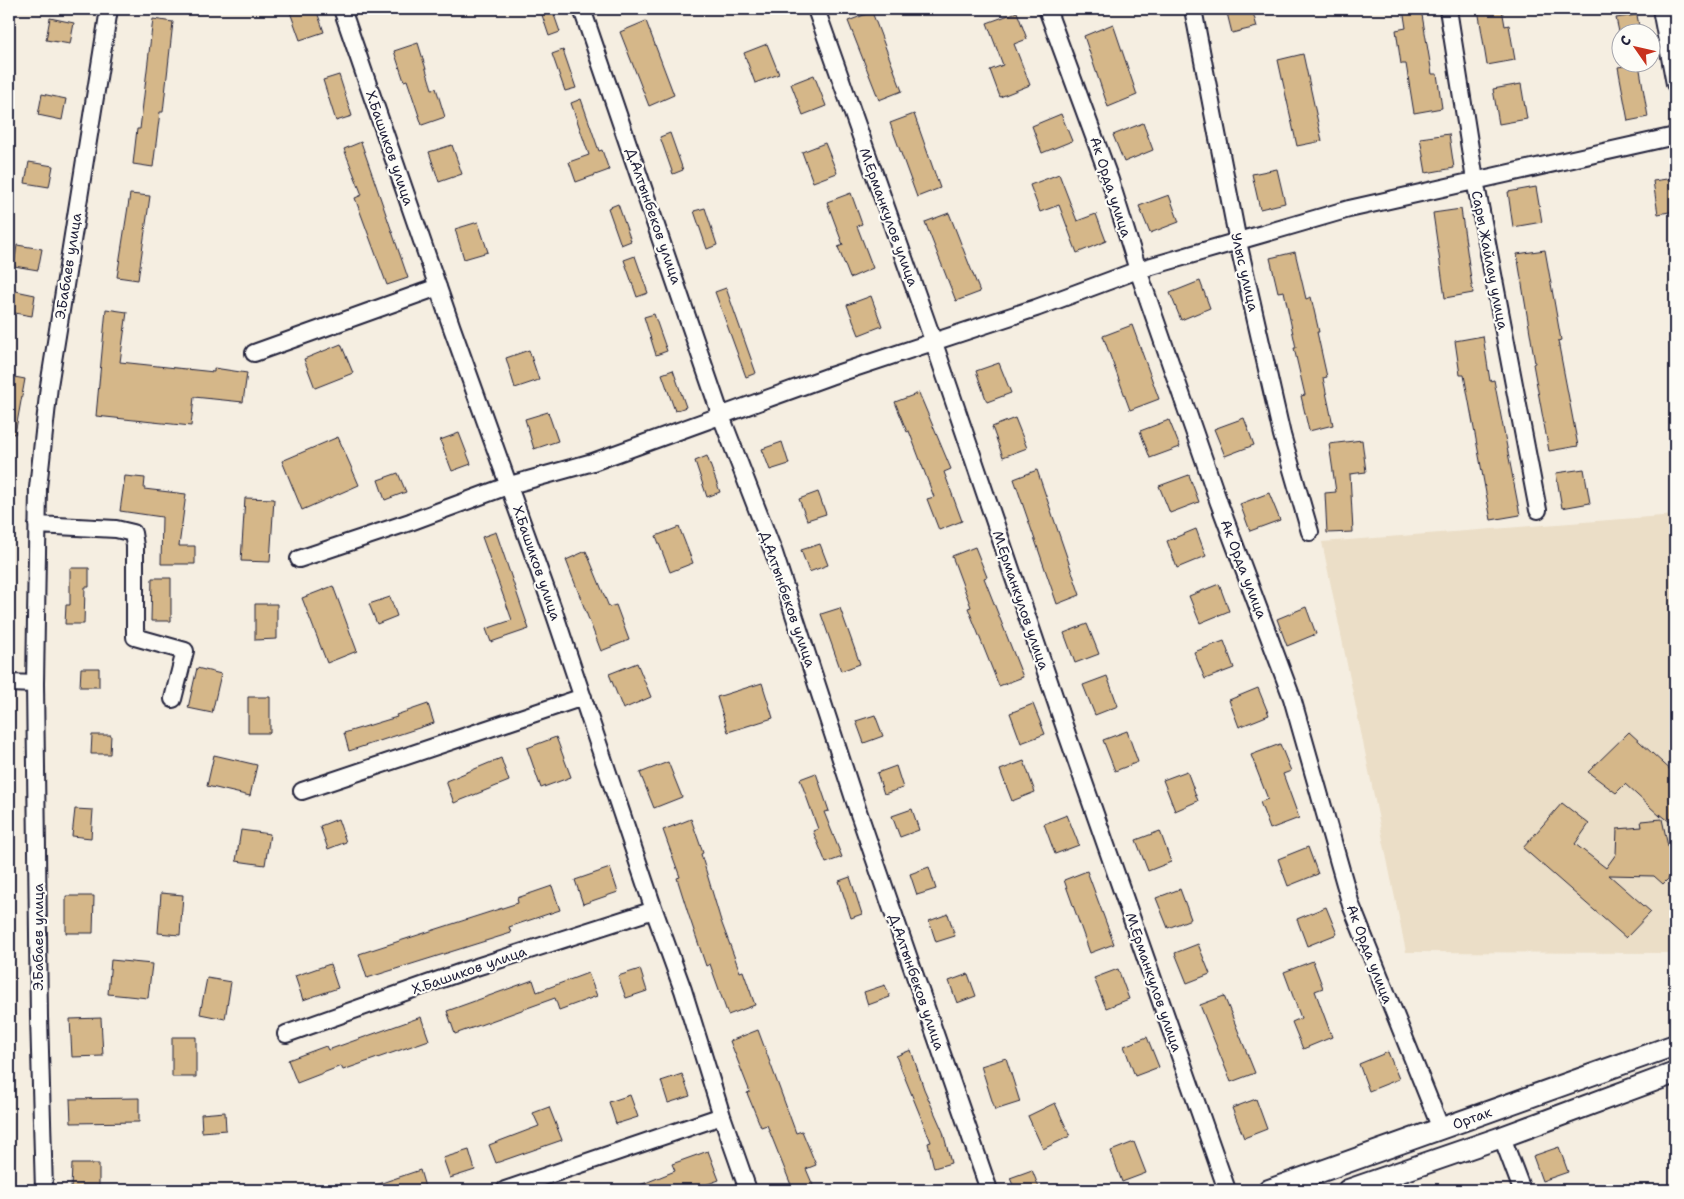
<svg xmlns="http://www.w3.org/2000/svg" width="1684" height="1199" font-family="'Shantell Sans',sans-serif">
<style>
.built{fill:#ebdec7}
.building{fill:#d5b789;stroke:#22223b}
.lines{fill:none;stroke-linecap:round;stroke-linejoin:round}
.minor-casing{stroke:#22223b;stroke-width:20}
.tertiary-casing{stroke:#22223b;stroke-width:24}
.minor{stroke:#fdfcf7;stroke-width:16}
.tertiary{stroke:#fdfcf7;stroke-width:20}
.labels{text-anchor:middle;stroke-width:4.5;stroke-linejoin:round;paint-order:stroke}
.street-label{font-size:14px;fill:#22223b;stroke:#fdfcf7}
</style>
<rect width="100%" height="100%" fill="#f5eee1"/>
<filter id="ink" filterUnits="userSpaceOnUse"><feTurbulence type="fractalNoise" baseFrequency=".02" numOctaves="2"/><feDisplacementMap in="SourceGraphic" scale="10" xChannelSelector="R" yChannelSelector="G"/><feConvolveMatrix kernelMatrix="1 2 1 2 8 2 1 2 1" color-interpolation-filters="sRGB"/></filter>
<g filter="url(#ink)">
<path class="built" d="M1675 515V953L1406 952 1322 542Z"/>
<path class="building" d="M298 9H316L324 32 300 40 290 12Z
M540 9H552L560 32 549 36Z
M1226 9H1252L1257 27 1232 33Z
M1403 9H1421L1432 74H1437L1442 108 1414 113 1406 64H1401L1396 30 1406 28Z
M1478 9H1502L1505 26 1509 25 1515 60 1487 65Z
M872 12 902 91 879 100 848 21Z
M1017 12 1027 39 1014 44 1030 85 1000 97 990 70 1003 65 987 23Z
M1637 15 1640 32H1619L1616 18Z
M50 18 74 23 70 44 46 40Z
M153 19 173 22 163 112H160L153 167 133 164 137 129H140Z
M646 21 674 95 649 106 620 32Z
M1113 24 1137 95 1108 107 1084 36Z
M418 43 432 89 436 88 445 117 422 125 407 80 404 81 394 51Z
M767 44 779 74 755 83 744 53Z
M563 50 576 88 565 91 552 54Z
M1303 54 1322 141 1297 146 1278 60Z
M1639 64 1648 117 1628 121 1618 67Z
M339 75 352 116 336 121 323 80Z
M814 75 826 106 803 115 791 84Z
M1521 84 1527 119 1499 124 1493 89Z
M42 94 66 99 62 120 38 115Z
M581 99 599 151 602 150 609 170 576 182 569 162 589 155 571 103Z
M914 114 940 188 917 197 890 123Z
M1061 114 1072 141 1042 153 1032 126Z
M1143 123 1153 150 1124 162 1113 135Z
M670 133 683 170 673 174 660 137Z
M1449 134 1454 168 1426 173 1420 138Z
M361 142 408 278 387 285 355 198 362 195 344 149Z
M825 143 837 173 813 182 802 152Z
M452 145 462 174 439 182 429 152Z
M29 162 53 166 49 187 25 183Z
M1277 169 1285 203 1260 209 1252 174Z
M1059 174 1077 221 1096 214 1106 241 1077 253 1059 205 1040 212 1030 185Z
M1674 178 1675 211 1658 214 1653 181Z
M1536 187 1542 222 1513 227 1508 192Z
M851 193 862 224 857 226 873 268 850 278 838 247 843 245 827 202Z
M130 194 150 196 138 280 117 277Z
M1169 195 1179 222 1150 233 1139 206Z
M618 204 631 241 621 245 608 208Z
M705 208 717 245 707 249 694 211Z
M1461 209 1473 293 1445 298 1433 213Z
M949 213 980 292 956 301 925 222Z
M478 222 488 252 464 259 455 229Z
M17 245 42 249 38 270 14 266Z
M1545 250 1561 340 1558 341 1578 446 1549 451 1533 364 1535 363 1517 254Z
M1295 252 1306 299 1311 297 1319 332H1317L1327 377 1323 378 1333 425 1309 431 1301 396 1305 395 1294 348H1296L1284 291 1278 292 1270 258Z
M635 256 648 293 637 297 624 260Z
M1200 281 1210 308 1181 320 1170 293Z
M726 288 756 373 746 377 715 292Z
M11 290 35 295 32 316 9 312Z
M871 296 882 326 859 335 847 305Z
M106 309 127 312 120 362 214 372V368L247 373 243 402 194 397 191 426 96 416Z
M654 314 667 351 656 355 644 317Z
M1132 325 1159 399 1130 410 1103 336Z
M1483 336 1490 381 1494 380 1520 515 1491 520 1464 375H1460L1455 341Z
M341 344 353 373 315 388 304 359Z
M529 350 539 380 515 388 506 358Z
M999 363 1011 393 987 402 976 371Z
M673 370 686 407 675 411 662 374Z
M9 376 25 379 15 434 9 433Z
M919 393 951 469 944 472 962 521 939 530 927 499 934 497 909 431 907 432 895 402Z
M548 412 558 441 534 449 525 419Z
M1015 418 1027 448 1003 457 992 427Z
M1244 418 1254 445 1225 456 1214 429Z
M1169 420 1180 447 1150 458 1140 431Z
M459 433 471 464 452 471 440 440Z
M338 437 359 485 302 510 282 461Z
M1362 440 1366 472 1350 474 1353 532 1327 533 1325 493 1336 492 1329 444Z
M782 442 789 464 770 470 762 449Z
M707 456 720 492 707 497 695 461Z
M1584 469 1590 503 1562 508 1556 473Z
M1037 470 1080 595 1057 604 1014 479Z
M398 473 406 492 385 500 378 480Z
M1189 475 1199 502 1170 513 1159 486Z
M125 476 145 478 144 489 186 494 179 546H195V564H161L162 517 120 511Z
M818 492 826 514 807 520 799 499Z
M1269 493 1280 520 1250 531 1240 504Z
M245 498 274 499 270 562 241 561Z
M679 527 693 563 670 572 656 536Z
M1196 529 1206 556 1177 568 1167 541Z
M496 532 529 629 491 642 486 629 512 620 482 537Z
M820 544 828 565 809 572 801 550Z
M975 547 987 577 984 578 1023 677 999 686 968 608 971 607 952 556Z
M586 551 609 607 616 605 629 640 601 651 566 560Z
M70 568H89V587H85L84 624H65L66 605H70Z
M152 578H171V621H151Z
M1219 584 1229 611 1200 623 1189 596Z
M333 586 357 651 327 663 302 598Z
M390 597 397 616 377 624 369 604Z
M255 604H277V639L255 640Z
M1306 607 1316 634 1287 646 1277 619Z
M840 608 860 664 841 671 821 614Z
M1087 624 1099 654 1075 663 1064 633Z
M1224 641 1234 668 1205 679 1194 652Z
M637 663 651 697 623 709 609 674Z
M81 668H99V687H80Z
M197 668 221 674 212 713 188 708Z
M1107 676 1118 706 1095 715 1083 685Z
M762 683 773 718 728 732 717 697Z
M1258 688 1269 715 1239 727 1229 700Z
M248 697H270V733H248Z
M428 704 434 723 349 751 344 733 397 717 396 715Z
M1033 704 1045 734 1021 743 1010 713Z
M875 715 883 736 864 743 856 721Z
M1127 731 1138 762 1115 771 1103 740Z
M1629 732 1675 774V826L1660 814 1661 817 1625 784 1616 793 1588 772Z
M92 735H111L110 754H91Z
M556 737 571 777 541 788 527 748Z
M1280 744 1291 771 1283 774 1299 818 1270 829 1260 802 1268 799 1251 755Z
M214 755 257 765 250 796 207 786Z
M501 758 509 781 454 803 446 781Z
M1024 761 1035 792 1012 801 1000 770Z
M668 762 682 797 654 808 640 773Z
M896 766 903 788 884 794 877 773Z
M1187 771 1198 801 1175 811 1163 780Z
M816 773 829 811 824 812 842 857 826 863 813 831 818 829 800 779Z
M1562 803 1589 824 1575 844 1606 868 1616 854 1617 829 1642 827 1641 821 1662 819 1671 860 1675 864V872L1663 884 1654 876 1609 875 1651 912 1626 938 1523 848Z
M75 809 93 810 91 838 72 836Z
M912 809 919 830 900 837 892 816Z
M1067 815 1079 845 1055 854 1044 824Z
M338 819 346 842 328 849 320 826Z
M691 819 703 853 701 854 721 921 740 972 743 971 755 1005 728 1015 710 964 706 966 689 916 677 878 680 877 663 830Z
M241 830 270 834 265 865 236 861Z
M1160 831 1171 862 1148 871 1136 840Z
M1308 847 1318 874 1288 886 1278 859Z
M929 867 936 889 917 895 910 874Z
M610 868 618 892 583 904 575 880Z
M1087 871 1114 944 1090 953 1064 880Z
M850 877 862 914 851 918 839 881Z
M552 886 560 910 509 927 511 933 367 978 359 954 518 903 517 898Z
M1180 889 1191 919 1168 928 1156 898Z
M161 893 183 895 180 935 158 933Z
M66 896H94L93 933H66Z
M1326 907 1337 934 1307 946 1297 919Z
M948 914 955 936 936 942 929 921Z
M1198 944 1210 974 1187 983 1175 953Z
M111 960 152 964 148 998 108 994Z
M1313 961 1323 988 1315 991 1332 1037 1303 1049 1292 1022 1301 1018 1284 972Z
M330 964 338 988 303 1000 295 976Z
M640 969 647 991 626 998 618 976Z
M1118 969 1129 999 1106 1008 1094 978Z
M588 973 597 996 559 1010 555 998 455 1034 447 1011 533 980 537 992Z
M968 974 976 996 957 1003 949 981Z
M207 978 231 982 225 1019 200 1014Z
M885 985 890 997 868 1005 864 992Z
M1224 996 1255 1073 1231 1082 1200 1005Z
M421 1017 429 1040 343 1070 341 1066 297 1083 288 1060 326 1046 328 1050Z
M101 1018 103 1056 72 1057 70 1019Z
M758 1030 796 1133 802 1131 816 1165 806 1169 815 1190H793L767 1125 761 1127 747 1093 750 1092 730 1041Z
M172 1037H196V1077H172Z
M1147 1037 1159 1067 1135 1076 1124 1046Z
M911 1050 924 1089 943 1132 951 1163 934 1168 928 1143 931 1142 896 1056Z
M1388 1052 1399 1079 1369 1091 1359 1064Z
M1006 1058 1020 1102 995 1110 981 1066Z
M682 1074 690 1096 668 1103 661 1081Z
M630 1095 638 1117 616 1124 609 1102Z
M139 1098V1122L71 1123 70 1099Z
M1256 1099 1267 1129 1244 1138 1232 1108Z
M1055 1103 1070 1136 1043 1149 1028 1116Z
M549 1107 562 1140 496 1163 489 1145 539 1126 533 1113Z
M225 1112 226 1130 202 1132 201 1114Z
M1134 1142 1146 1173 1122 1182 1111 1151Z
M1559 1147 1568 1172 1542 1181 1533 1156Z
M469 1150 475 1170 450 1178 443 1158Z
M708 1151 719 1180 691 1190H628L675 1171 672 1164Z
M72 1164H99V1190H71Z
M420 1170 425 1187 415 1190H367V1188Z
M1032 1170 1040 1190H1015L1010 1178Z"/>
<g class="lines">
<defs>
<path id="minor" d="M342 9 452 328 553 609 654 910 683 990 722 1116 748 1190
M582 9 721 416 774 553 858 811 989 1190
M816 9 934 343 1068 737 1227 1190
M1047 9 1110 180 1138 270 1219 503 1292 698 1351 905 1441 1129
M1193 9 1238 242 1282 435 1310 532
M1448 9 1475 180 1538 510
M1661 9 1675 84
M254 353 438 287
M37 525 116 529 133 533 135 546V637L185 651 173 699
M299 559 410 522 510 485 593 462 830 376 1036 308 1138 270 1349 209 1675 136
M9 683 35 684
M302 791 583 697
M286 1034 470 969 654 910
M1502 1137 1522 1190
M44 1190 39 1017 35 684 38 488 49 386 109 9
M505 1190 722 1116"/>
<path id="tertiary" d="M1269 1190 1675 1045
M1348 1190 1502 1137 1675 1073"/>
</defs>
<use href="#minor" class="minor-casing"/>
<use href="#tertiary" class="tertiary-casing"/>
<use href="#minor" class="minor"/>
<use href="#tertiary" class="tertiary"/>
</g>
</g>
<g class="labels">
<g class="street-label">
<text transform="translate(390 148) rotate(71)" y="5">Х.Башиков улица</text>
<text transform="translate(1111 187) rotate(72)" y="5">Ак Орда улица</text>
<text transform="translate(654 216) rotate(71)" y="5">Д.Алтынбеков улица</text>
<text transform="translate(889 217) rotate(70)" y="5">М.Ерманкулов улица</text>
<text transform="translate(1490 260) rotate(79)" y="5">Сары Жайлау улица</text>
<text transform="translate(68 266) rotate(-81)" y="5">Э.Бабаев улица</text>
<text transform="translate(1245 272) rotate(77)" y="5">Улыс улица</text>
<text transform="translate(537 563) rotate(71)" y="5">Х.Башиков улица</text>
<text transform="translate(1244 569) rotate(69)" y="5">Ак Орда улица</text>
<text transform="translate(788 599) rotate(71)" y="5">Д.Алтынбеков улица</text>
<text transform="translate(1021 600) rotate(71)" y="5">М.Ерманкулов улица</text>
<text transform="translate(38 937) rotate(-90)" y="5">Э.Бабаев улица</text>
<text transform="translate(1370 954) rotate(69)" y="5">Ак Орда улица</text>
<text transform="translate(469 970) rotate(-19)" y="5">Х.Башиков улица</text>
<text transform="translate(917 982) rotate(71)" y="5">Д.Алтынбеков улица</text>
<text transform="translate(1154 982) rotate(71)" y="5">М.Ерманкулов улица</text>
<text transform="translate(1472 1118) rotate(-20)" y="5">Ортак</text>
</g>
</g>
<rect width="1684" height="1199" fill="none" stroke="#fdfcf7" stroke-width="30"/>
<rect x="15" y="15" width="1654" height="1169" fill="none" stroke="#22223b" stroke-width="2" filter="url(#ink)"/>
<g transform="translate(1636 48) rotate(304)"><circle r="24" fill="#fdfcf7" stroke="#a5a5ac"/>
<path d="M0-4L9 19L0 12L-9 19Z" fill="#c8321e"/>
<text y="-8" font-size="14" font-weight="bold" text-anchor="middle" fill="#22223b">С</text>
</g>
</svg>
